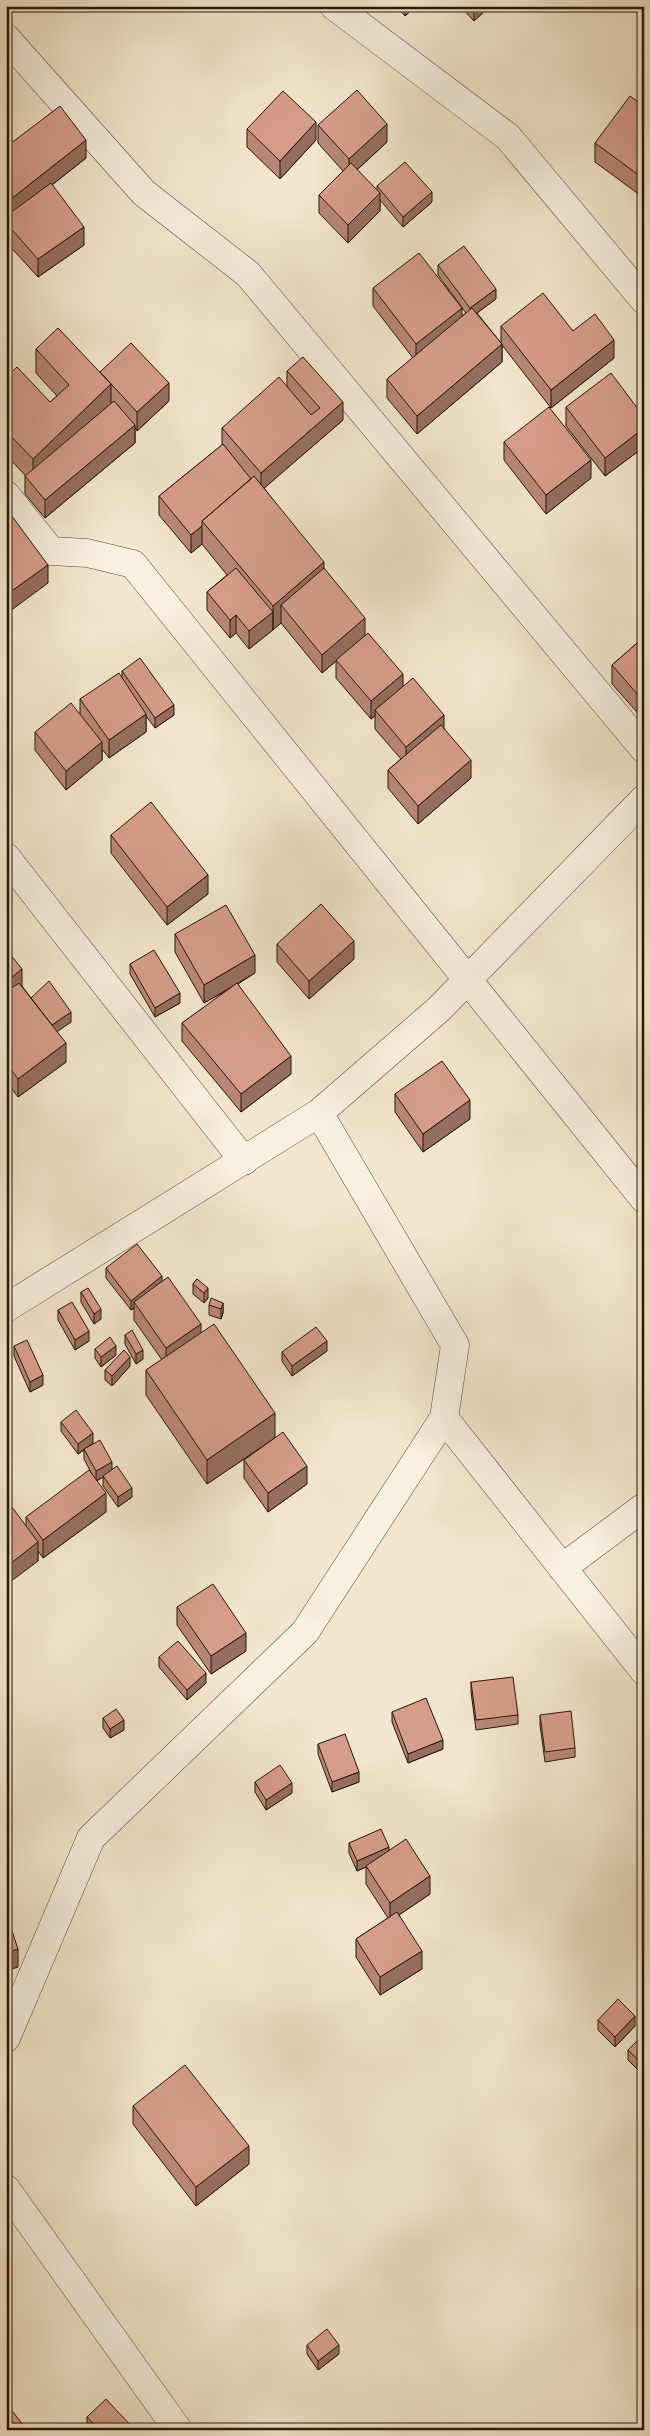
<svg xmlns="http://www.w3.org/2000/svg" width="650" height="2436" font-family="'IM FELL Double Pica',serif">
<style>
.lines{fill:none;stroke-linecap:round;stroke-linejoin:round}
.minor-casing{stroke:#594a3b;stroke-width:29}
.minor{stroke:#f7efdf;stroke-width:28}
.wall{fill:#b98778;stroke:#26160a}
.shaded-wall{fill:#966e61;stroke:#26160a}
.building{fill:#d79d8b;stroke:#26160a}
</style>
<rect width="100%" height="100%" fill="#f3e6ce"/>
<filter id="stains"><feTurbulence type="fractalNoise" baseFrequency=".004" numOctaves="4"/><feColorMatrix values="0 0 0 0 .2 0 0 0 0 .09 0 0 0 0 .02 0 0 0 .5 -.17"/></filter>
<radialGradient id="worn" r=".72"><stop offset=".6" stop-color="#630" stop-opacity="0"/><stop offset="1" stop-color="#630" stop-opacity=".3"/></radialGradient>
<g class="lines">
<defs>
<path id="minor" d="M334 6 508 137 644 300
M6 38 144 193 248 274 644 749
M6 495 51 551 87 553 133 564 644 1199
M6 857 244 1161
M6 1308 319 1113 439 1009 644 799
M444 1418 644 1671
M562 1568 644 1507
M6 2038 91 1838 305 1632 444 1418 455 1345 319 1113
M6 2189 178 2430"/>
</defs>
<use href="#minor" class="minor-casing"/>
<use href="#minor" class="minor"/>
</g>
<path class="wall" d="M396 6H416L405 16Z
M460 6H490L474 21Z
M644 106V198L595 162V143Z
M318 125 387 142 357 170 377 190V186L432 202 403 227 380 200V211L348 243 319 213V195L343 171 318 143Z
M247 129 316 140 280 179 247 147Z
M6 147 86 158 52 185 84 245 38 277 6 242Z
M438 265 496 299 477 313 501 343V326L573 331 614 358 551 408 502 345V362L417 434 387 398V379L413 358 373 306V288L462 316 466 313 438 275Z
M36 349 100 372 169 401 137 431 135 428V443L45 518 25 494V475L6 455V377L50 402 57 396 36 373Z
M287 371 343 420 264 488 324 568 365 635 403 687 444 728 471 778 418 824 388 788V770L401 759 375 729V716L371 719 336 678V661L322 673 281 623 249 649 236 633 230 638 207 610V592L227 575 202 544 191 553 159 515V496L222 445V428L287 387Z
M566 407 644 417V447L605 476 566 426Z
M504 442 591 478 546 514 504 460Z
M644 637V720L612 684V665Z
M122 671 174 715 155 728 146 716V732L109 758 102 749V760L66 790 35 750V732L80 715V699L122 678Z
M111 835 208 894 167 925 111 853Z
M175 934 255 973 238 984 291 1074 241 1112 182 1041V1023L231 988 204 1003 175 952Z
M277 944 354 959 309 999 277 962Z
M6 949 22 986 31 998 71 1022 57 1031 66 1062 18 1097 6 1081Z
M130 964 180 1003 155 1017 130 974Z
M395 1094 470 1119 423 1152 395 1112Z
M106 1268 162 1282 201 1333 275 1438 207 1484 146 1395V1370L162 1360 134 1320V1308L131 1310 106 1278Z
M197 1279 208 1298 204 1303 193 1294V1284Z
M81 1292 101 1319 94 1324 81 1302Z
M223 1303V1313L221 1319 209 1315V1305Z
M58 1310 89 1341 75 1350 58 1320Z
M125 1335 143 1359 136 1364 125 1344Z
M14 1346 43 1385 30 1392 14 1356Z
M95 1349 116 1355 101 1367 95 1358Z
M327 1351 292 1376 282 1361V1352Z
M130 1366 112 1386 105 1380V1370Z
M61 1422 93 1443 86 1448 112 1470 132 1497 118 1507 103 1486V1477L97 1481 106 1512 43 1558 38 1551V1561L26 1526V1517L94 1478 84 1459V1450L78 1454 61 1431Z
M244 1460 307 1484 268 1512 244 1478Z
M177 1607 246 1651 211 1674 177 1625Z
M159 1657 206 1683 187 1700 159 1667Z
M471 1682 518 1715V1724L476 1730 471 1692Z
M392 1712 443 1749 408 1763 392 1722Z
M540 1715 575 1748V1757L545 1762 540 1725Z
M103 1718 124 1730 110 1738 103 1728Z
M318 1744 359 1782 332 1792 318 1754Z
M255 1782 292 1793 266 1810 255 1792Z
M349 1843 389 1850 430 1894 399 1915 422 1969 380 1995 356 1957V1939L388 1918 366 1884V1867L357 1871 349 1853Z
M598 2020 635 2026 615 2047 598 2030Z
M644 2034 642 2074 628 2060V2050Z
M133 2106 249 2164 196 2206 133 2124Z
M307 2345 339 2354 318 2370 307 2354Z
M87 2417 133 2430H90L87 2427Z"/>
<path class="shaded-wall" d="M405 6H416L405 16Z
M474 6H490L474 21Z
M316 122V140L280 179V161Z
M387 124V142L349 177V159Z
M86 140V158L6 221V203Z
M432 192V202L403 227V217Z
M380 193V211L348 243V225Z
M84 227V245L38 277V259Z
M496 289V299L470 318V308Z
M462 308V327L416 362V344Z
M614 340V358L551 408V390Z
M502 344V362L417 434V416Z
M169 383V401L137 431V412Z
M111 384V408L33 484V459Z
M343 402V420L261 491V473Z
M135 425V443L45 518V500Z
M644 428V447L605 476V458Z
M591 460V478L546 514V495Z
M202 526V544L191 553V535Z
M324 562V586L281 605V623L273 630V606Z
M48 565V583L6 614V595Z
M273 612V630L249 649V631Z
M236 615V633L230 638V620Z
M365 618V636L322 673V655Z
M403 674V692L375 710V716L371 719V701Z
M174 705V715L155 728V718Z
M146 714V732L109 758V740Z
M444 715V733L406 765V747Z
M102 742V760L66 790V771Z
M471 760V778L418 824V806Z
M208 875V894L167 925V907Z
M354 941V959L309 999V981Z
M255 955V973L204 1003V985Z
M22 969V987L6 1000V982Z
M180 993V1003L155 1017V1008Z
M71 1012V1022L48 1038V1028Z
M66 1043V1062L18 1097V1079Z
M291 1056V1074L241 1112V1094Z
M470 1100V1119L423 1152V1134Z
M162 1276V1286L134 1302V1308L131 1310V1301Z
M208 1288V1298L204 1303V1293Z
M223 1303V1313L221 1319V1309Z
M101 1309V1319L94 1324V1314Z
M201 1324V1342L166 1366V1348Z
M89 1331V1341L75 1350V1340Z
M327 1341V1351L292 1376V1366Z
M116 1346V1355L101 1367V1357Z
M143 1350V1359L136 1364V1354Z
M130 1357V1366L112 1386V1376Z
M43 1375V1385L30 1392V1382Z
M275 1413V1438L207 1484V1460Z
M93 1433V1443L78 1454V1444Z
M112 1462V1472L96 1481V1471Z
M307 1466V1484L268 1512V1493Z
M132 1488V1497L118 1507V1497Z
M106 1493V1512L43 1558V1540Z
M38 1542V1561L6 1585V1567Z
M246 1633V1651L211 1674V1656Z
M206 1673V1683L187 1700V1690Z
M124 1720V1730L110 1738V1729Z
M443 1740V1749L408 1763V1754Z
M359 1772V1782L332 1792V1782Z
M292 1783V1793L266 1810V1800Z
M389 1847V1857L357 1871V1861Z
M430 1876V1894L390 1921V1903Z
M18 1949V1967L6 1971V1953Z
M422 1951V1969L380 1995V1977Z
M635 2016V2026L615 2047V2037Z
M644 2063V2073L642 2074V2064Z
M249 2146V2164L196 2206V2187Z
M339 2345V2354L318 2370V2361Z"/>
<path class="building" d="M357 90 387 124 349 159 318 125Z
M283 91 316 122 280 161 247 129Z
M630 96 644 106V179L595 143Z
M60 106 86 140 6 203V147Z
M405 162 432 192 403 217 377 186Z
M351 163 380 193 348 225 319 195Z
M51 183 84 227 38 259 6 223V216Z
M464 246 496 289 470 308 438 265Z
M419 253 462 308 416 344 373 288Z
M543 293 573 331 595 314 614 340 551 390 501 326Z
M472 308 502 344 417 416 387 379Z
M58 328 111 384 33 459 6 431V377L17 367 50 402 69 385 36 349Z
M131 343 169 383 137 412 100 372Z
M303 357 343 402 261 473 222 428 279 377 311 415 320 408 287 371Z
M611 373 644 417V428L605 458 566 407Z
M114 401 135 425 45 500 25 476Z
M549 407 591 460 546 495 504 442Z
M223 444 251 479 202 521V526L191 535 159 496Z
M254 476 324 562 273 606 202 521Z
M6 508 48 565 6 595Z
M236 568 273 612 249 631 236 615 230 620 207 592Z
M324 568 365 618 322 655 281 605Z
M368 633 403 674 371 701 336 660Z
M644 637V702L612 665Z
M140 658 174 705 155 718 122 671Z
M119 673 146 714 109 740 80 699Z
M413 678 444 715 406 747 375 710Z
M71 703 102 742 66 771 35 732Z
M441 725 471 760 418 806 388 770Z
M151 802 208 875 167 907 111 835Z
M321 904 354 941 309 981 277 944Z
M226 905 255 955 204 985 175 934Z
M6 949 22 969 6 982Z
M154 950 180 993 155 1008 130 964Z
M49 981 71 1012 52 1025 31 998Z
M19 983 66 1043 18 1079 6 1062V992Z
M237 983 291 1056 241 1094 182 1023Z
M442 1061 470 1100 423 1134 395 1094Z
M137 1244 162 1276 131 1301 106 1268Z
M168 1277 201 1324 166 1348 134 1302Z
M197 1279 208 1288 204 1293 193 1284Z
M88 1288 101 1309 94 1314 81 1292Z
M211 1298 223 1303 221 1309 209 1305Z
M72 1302 89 1331 75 1340 58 1310Z
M214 1324 275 1413 207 1460 146 1370Z
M316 1327 327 1341 292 1366 282 1352Z
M132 1330 143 1350 136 1354 125 1335Z
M110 1337 116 1346 101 1357 95 1349Z
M27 1340 43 1375 30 1382 14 1346Z
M124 1350 130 1357 112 1376 105 1370Z
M76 1410 93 1433 78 1444 61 1422Z
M283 1432 307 1466 268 1493 244 1460Z
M100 1440 112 1462 96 1471 84 1449Z
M117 1466 132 1488 118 1497 103 1476Z
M89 1470 106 1493 43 1540 26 1517Z
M6 1499 38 1542 6 1567Z
M213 1584 246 1633 211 1656 177 1607Z
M178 1641 206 1673 187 1690 159 1657Z
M513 1677 518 1715 476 1720 471 1682Z
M426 1698 443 1740 408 1754 392 1712Z
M116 1709 124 1720 110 1729 103 1718Z
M571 1711 575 1748 545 1752 540 1715Z
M345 1734 359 1772 332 1782 318 1744Z
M280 1765 292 1783 266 1800 255 1782Z
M381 1829 389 1847 357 1861 349 1843Z
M406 1839 430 1876 390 1903 366 1866Z
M397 1912 422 1951 380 1977 356 1939Z
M6 1913 18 1949 6 1953Z
M618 1999 635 2016 615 2037 598 2020Z
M644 2034V2063L642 2064 628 2050Z
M185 2065 249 2146 196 2187 133 2106Z
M327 2329 339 2345 318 2361 307 2345Z
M106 2399 133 2428 131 2430H99L87 2417Z
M6 2403 27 2430H6Z"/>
<rect width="650" height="2436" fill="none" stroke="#f3e6ce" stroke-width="25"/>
<rect x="8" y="8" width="635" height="2421" fill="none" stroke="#26160a" stroke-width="2.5"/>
<rect x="12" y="12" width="625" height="2411" fill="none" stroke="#26160a"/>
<rect width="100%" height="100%" filter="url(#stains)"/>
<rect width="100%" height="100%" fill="url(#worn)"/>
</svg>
